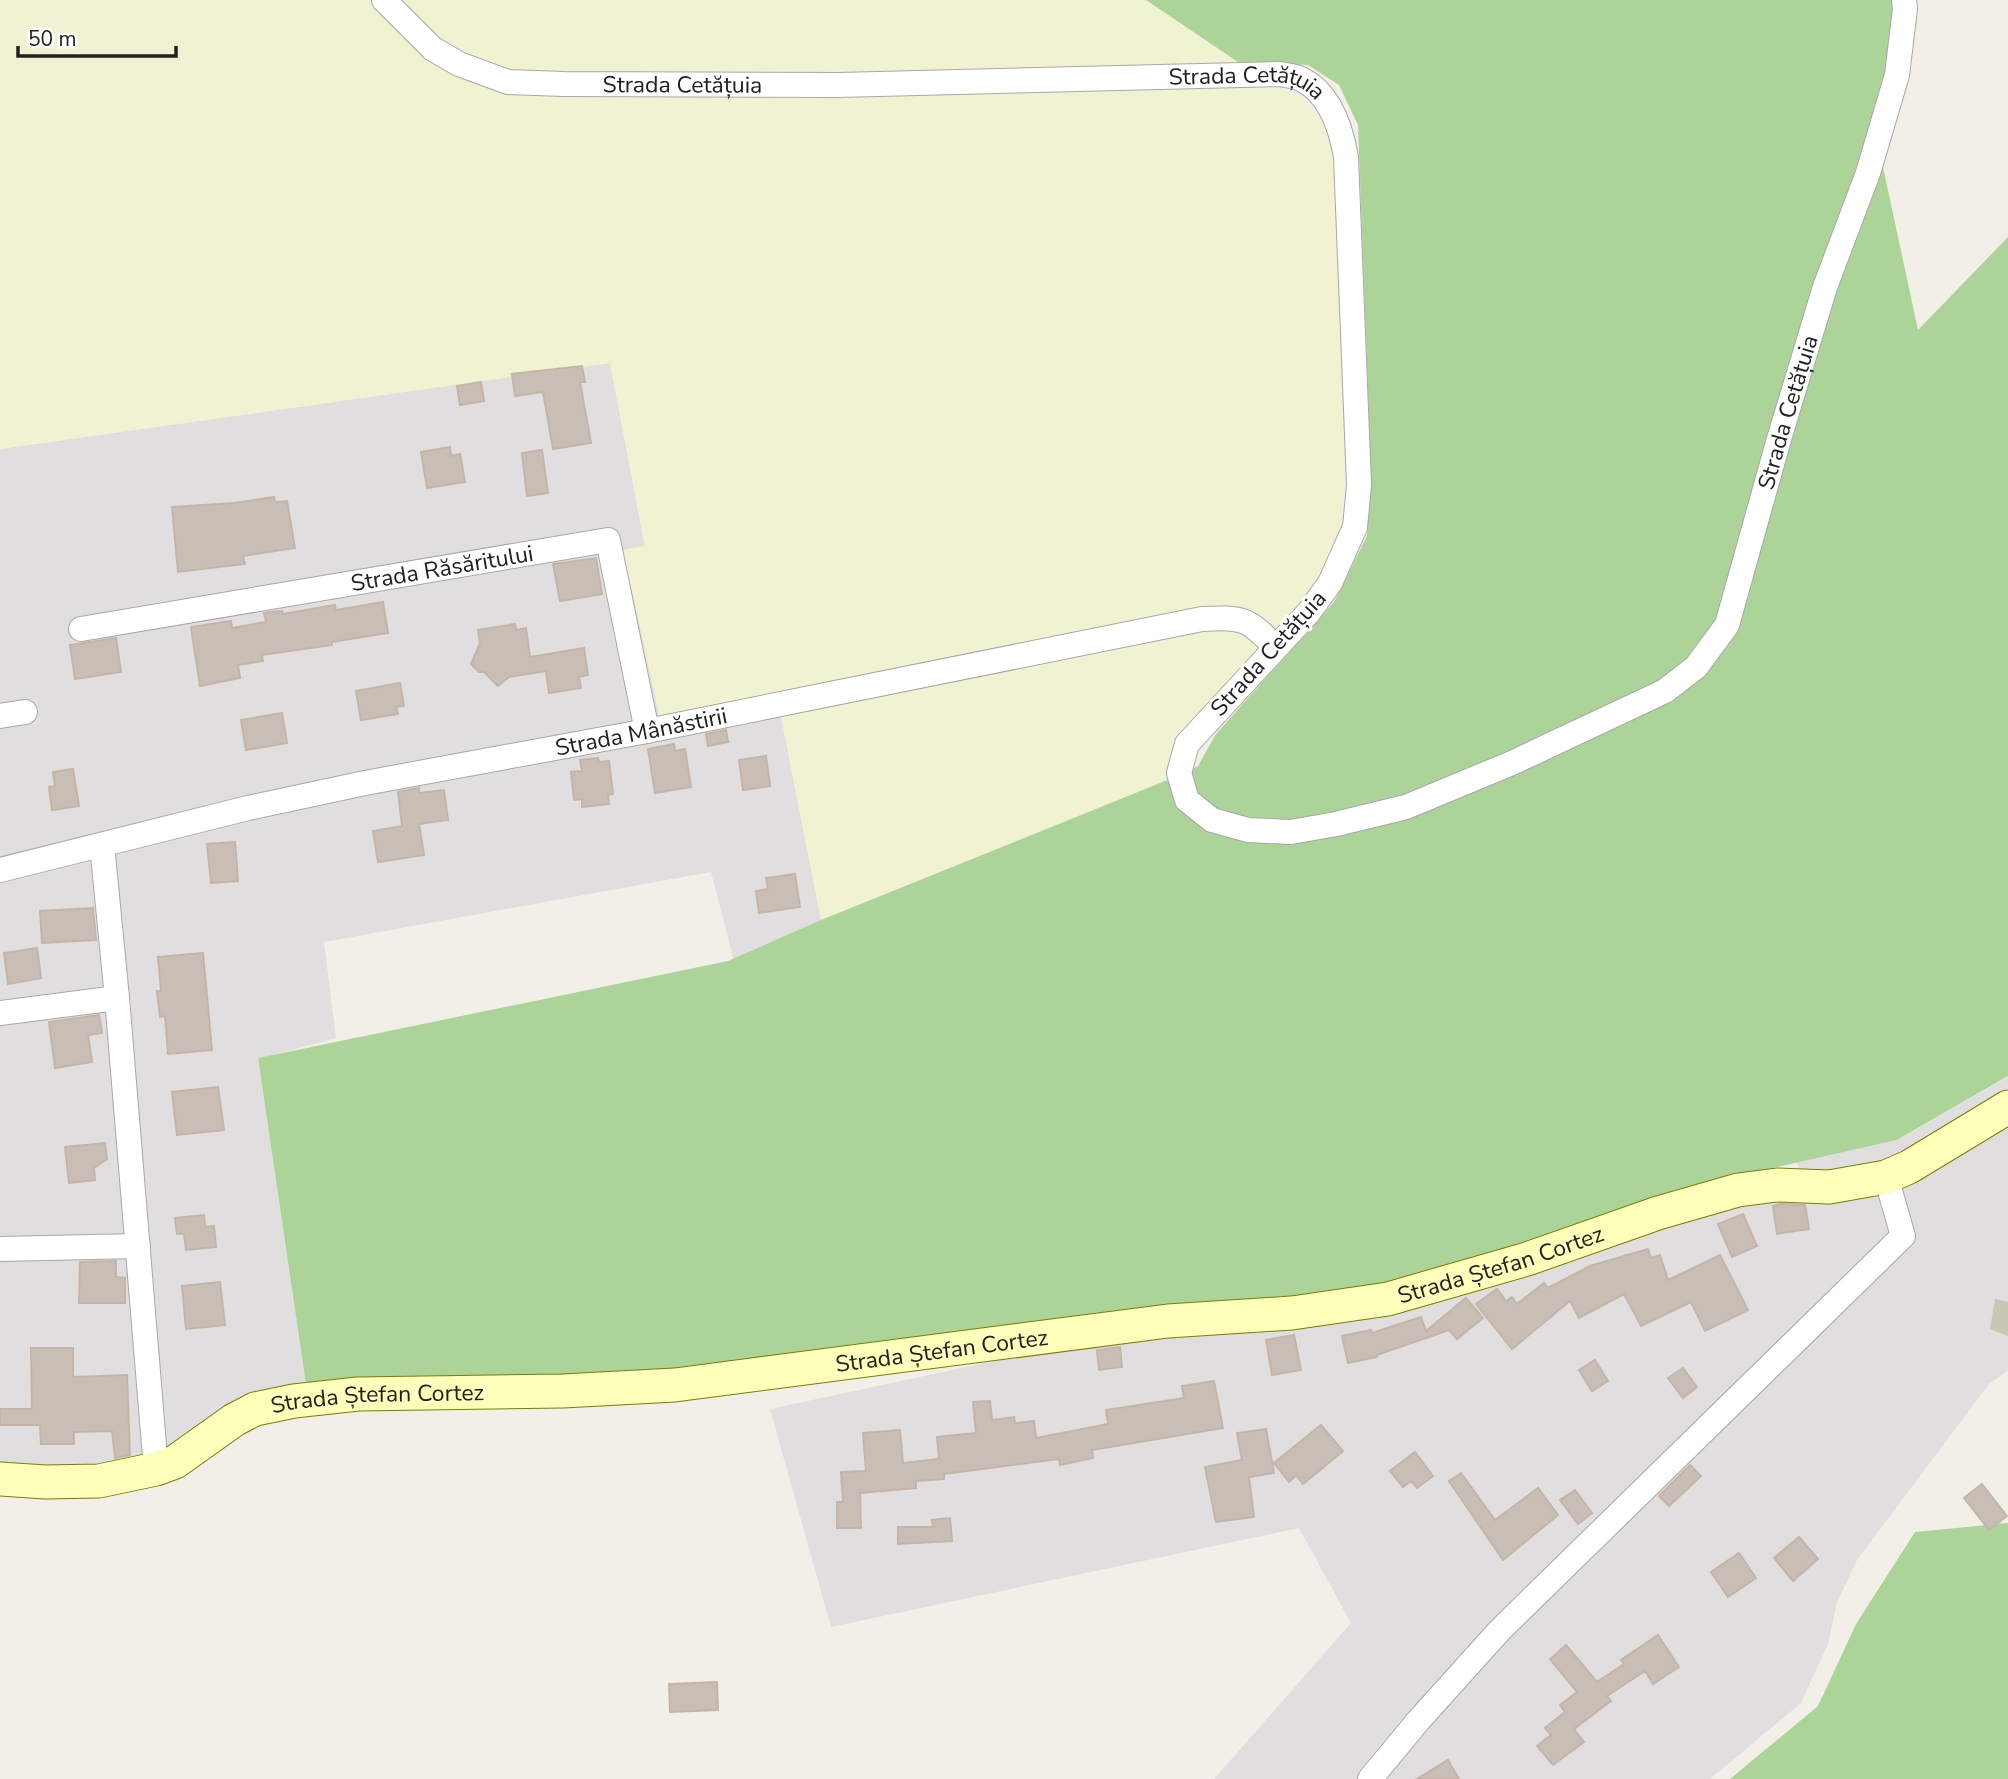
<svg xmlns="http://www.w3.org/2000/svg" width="2008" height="1779" font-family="'Nunito Sans',sans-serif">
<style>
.residential{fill:#e0dede}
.construction{fill:#c8c8b2}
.farmland{fill:#f0f2d2}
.forest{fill:#acd499}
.building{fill:#c8beb6;stroke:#c5b5a8;stroke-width:2}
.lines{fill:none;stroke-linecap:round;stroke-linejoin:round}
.street-casing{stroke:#a8a8a8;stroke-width:26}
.secondary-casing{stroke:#758100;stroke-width:35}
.street{stroke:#fff;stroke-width:24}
.secondary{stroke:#fcfeba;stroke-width:33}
.labels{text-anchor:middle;stroke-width:6;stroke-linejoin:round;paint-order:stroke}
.street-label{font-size:23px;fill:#212121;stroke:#fff}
</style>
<rect width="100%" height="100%" fill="#f2efe8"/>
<path class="residential" d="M610 363 645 547 624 550 777 696 821 920 735 964 711 872 324 942 336 1038 258 1059 308 1398 172 1471 0 1488V449Z
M2008 1077V1371L1989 1384 1857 1560 1837 1602 1828 1644 1801 1703 1710 1779H1214L1351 1623 1299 1528 831 1627 770 1409 1730 1204 1806 1200 1797 1162 1898 1140Z"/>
<path class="construction" d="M1995 1299 2008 1302V1336L1990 1329Z"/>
<path class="farmland" d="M0 0H1146L1238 62V88H1279L1303 98 1325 125 1334 157 1345 444 1342 524 1314 586 1258 651 1181 730 1165 781 821 920 777 696 660 719 623 550 645 546 610 363 0 449Z"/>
<path class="forest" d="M1146 0H1892L1893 103 1880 153 1918 330 2008 237V1076L1897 1140 1678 1189 1386 1301 763 1361 308 1398 258 1058 728 961 821 920 1165 781 1198 766 1216 734 1334 602 1367 536 1370 446 1358 125 1339 85 1308 65 1238 62Z
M2008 1523V1779H1730L1818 1706 1856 1624 1915 1532Z"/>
<path class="building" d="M582 366 585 382H580L591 443 553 449 543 392 515 396 512 374Z
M481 382 484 401 460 405 457 386Z
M450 447 451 456 460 454 465 482 427 488 421 452Z
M542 450 548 493 527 496 522 453Z
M274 497 275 502 287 501 295 548 243 556 245 564 178 572 172 507 235 503Z
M596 558 602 594 560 601 553 564Z
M383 602 388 633 332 642V645L262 655 263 661 238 665 240 678 200 686 191 627 231 621 232 628 266 622 264 613 270 612 282 611 283 614 335 605 336 610Z
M515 624 516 630 526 628 530 657 584 648 588 675 579 677 581 688 549 693 546 671 509 677 498 686 484 672H479L471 664 480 643 478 630Z
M116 638 121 672 75 679 70 645Z
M400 683 404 706 396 707 398 714 361 720 356 691Z
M282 713 287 743 246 750 241 720Z
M726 730 728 742 708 746 706 734Z
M674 744 675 751 685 749 691 787 655 793 648 749Z
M766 756 770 786 743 790 739 760Z
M598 758 599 762 609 761 613 794 608 795 609 804 582 807V799L574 800 571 772 582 771 580 760Z
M73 769 79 806 52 810 49 787 55 786 53 772Z
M419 788V793L444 790 448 820 419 824 424 855 378 862 373 831 402 826 398 792Z
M235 842 238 881 211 883 207 844Z
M795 874 800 907 759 913 756 891 768 889 766 878Z
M93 908 96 940 42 943 40 911Z
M37 948 41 978 8 984 4 953Z
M203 953 212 1050 168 1054 165 1016 160 1017 157 991H161L158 957Z
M99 1015 102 1033 88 1035 92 1062 55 1068 49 1022Z
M218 1087 224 1130 177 1135 172 1092Z
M105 1143 107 1159 94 1168 95 1180 69 1183 65 1147Z
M1780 1204 1805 1205 1809 1229 1777 1234 1773 1206Z
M1743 1214 1757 1246 1732 1257 1718 1224Z
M204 1215 205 1227 214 1226 216 1247 186 1250 184 1234H177L175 1218Z
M1648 1249 1651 1258 1660 1255 1668 1280 1720 1255 1748 1310 1705 1331 1691 1302 1641 1326 1624 1294 1579 1318 1570 1301 1512 1349 1476 1304 1497 1289 1506 1301 1512 1297 1517 1304 1544 1283 1548 1288 1590 1266Z
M116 1261V1277L125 1278V1303H79L80 1262Z
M220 1282 225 1325 186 1329 182 1286Z
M1466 1298 1483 1318 1457 1339 1449 1330 1377 1355V1357L1348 1363 1342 1336 1371 1330 1372 1333 1421 1317 1426 1331Z
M1294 1335 1301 1370 1272 1375 1266 1340Z
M1120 1347 1122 1367 1099 1370 1097 1350Z
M31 1348H73V1377L127 1375 130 1455 115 1458 112 1431 74 1432V1444H41L40 1425H0V1409H32Z
M1595 1360 1608 1381 1592 1391 1579 1370Z
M1683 1368 1697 1387 1683 1398 1668 1378Z
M1214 1381 1223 1428 1092 1450 1093 1458 1060 1465 1059 1459 944 1474V1479L916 1481V1488L860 1493 861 1528H837V1502H843L841 1472 866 1471 863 1433 900 1430 903 1463 939 1459 937 1437 976 1433 973 1402 990 1401 992 1420 1014 1417 1015 1423 1034 1421 1036 1438 1108 1424 1106 1410 1184 1398 1182 1386Z
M1321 1425 1343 1451 1303 1484 1296 1475 1289 1482 1274 1463Z
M1266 1429 1274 1473 1249 1477 1254 1517 1216 1522 1205 1467 1242 1460 1237 1433Z
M1415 1452 1433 1476 1417 1488 1411 1481 1403 1487 1390 1471Z
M1690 1465 1701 1476 1669 1506 1659 1496Z
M1461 1473 1495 1520 1538 1488 1558 1515 1503 1560 1449 1481Z
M1982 1484 2007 1516 1989 1530 1964 1498Z
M1575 1490 1592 1513 1578 1524 1560 1500Z
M950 1518 952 1541 898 1544V1527H933L932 1520Z
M1799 1537 1818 1559 1793 1581 1774 1558Z
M1739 1553 1756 1578 1728 1597 1711 1572Z
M1658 1635 1679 1667 1653 1684 1645 1671 1607 1696 1611 1701 1574 1729 1584 1742 1553 1765 1537 1746 1551 1735 1545 1728 1565 1712 1560 1705 1577 1692 1550 1659 1566 1645 1597 1682 1624 1664 1621 1660Z
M717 1682 718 1710 670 1712 669 1684Z
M1448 1760 1459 1779H1417Z"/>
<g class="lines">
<defs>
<g id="street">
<path id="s1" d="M384 0 433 49 459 64 508 82 564 84 838 85 1279 74C1286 75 1294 76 1301 79 1330 93 1341 128 1346 157L1359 485 1355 527 1330 583 1309 612 1187 744 1179 773 1187 800 1212 820 1248 830 1291 832 1336 824 1406 807 1512 763 1665 691 1696 667 1727 625 1779 439 1825 287 1868 173 1897 75 1905 9 1904 0"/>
<path id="s2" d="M81 629 608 540 647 731"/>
<path d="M0 716 25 712"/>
<path d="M102 845 117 998 156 1469"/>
<path id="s3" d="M0 870 248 808 365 783 647 731 1202 619C1244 617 1246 618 1276 647"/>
<path d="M0 1013 117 998"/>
<path d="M0 1249 138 1246"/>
<path d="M1370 1779 1418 1721 1500 1630 1903 1236 1886 1177"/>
</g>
<g id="secondary">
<path id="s4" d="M0 1479 45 1482 99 1481 156 1469 175 1462 234 1420 255 1409 294 1401 358 1394 563 1391 675 1385 1168 1321 1292 1313 1388 1299 1527 1259 1658 1213 1738 1190 1777 1185 1829 1187 1886 1177 1909 1167 2008 1107"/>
</g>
</defs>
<use href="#street" class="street-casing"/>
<use href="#secondary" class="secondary-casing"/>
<use href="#street" class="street"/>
<use href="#secondary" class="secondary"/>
</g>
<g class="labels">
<g class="street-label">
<text dy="8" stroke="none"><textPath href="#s1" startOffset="326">Strada Cetățuia</textPath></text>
<text dy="8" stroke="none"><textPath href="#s1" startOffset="892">Strada Cetățuia</textPath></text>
<text dy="8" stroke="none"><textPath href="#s1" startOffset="2571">Strada Cetățuia</textPath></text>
<text dy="8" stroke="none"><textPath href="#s2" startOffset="366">Strada Răsăritului</textPath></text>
<text transform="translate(1268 653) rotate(-48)" y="8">Strada Cetățuia</text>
<text dy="8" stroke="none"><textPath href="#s3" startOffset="656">Strada Mânăstirii</textPath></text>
<text dy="8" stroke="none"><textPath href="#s4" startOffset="1531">Strada Ștefan Cortez</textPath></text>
<text dy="8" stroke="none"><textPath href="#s4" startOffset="964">Strada Ștefan Cortez</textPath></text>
<text dy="8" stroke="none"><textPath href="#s4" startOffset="397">Strada Ștefan Cortez</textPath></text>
</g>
</g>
<path d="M18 46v10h158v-10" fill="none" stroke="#212121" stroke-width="3.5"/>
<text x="28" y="46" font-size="21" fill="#212121" stroke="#ffffff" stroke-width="5" paint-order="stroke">50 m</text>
</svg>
